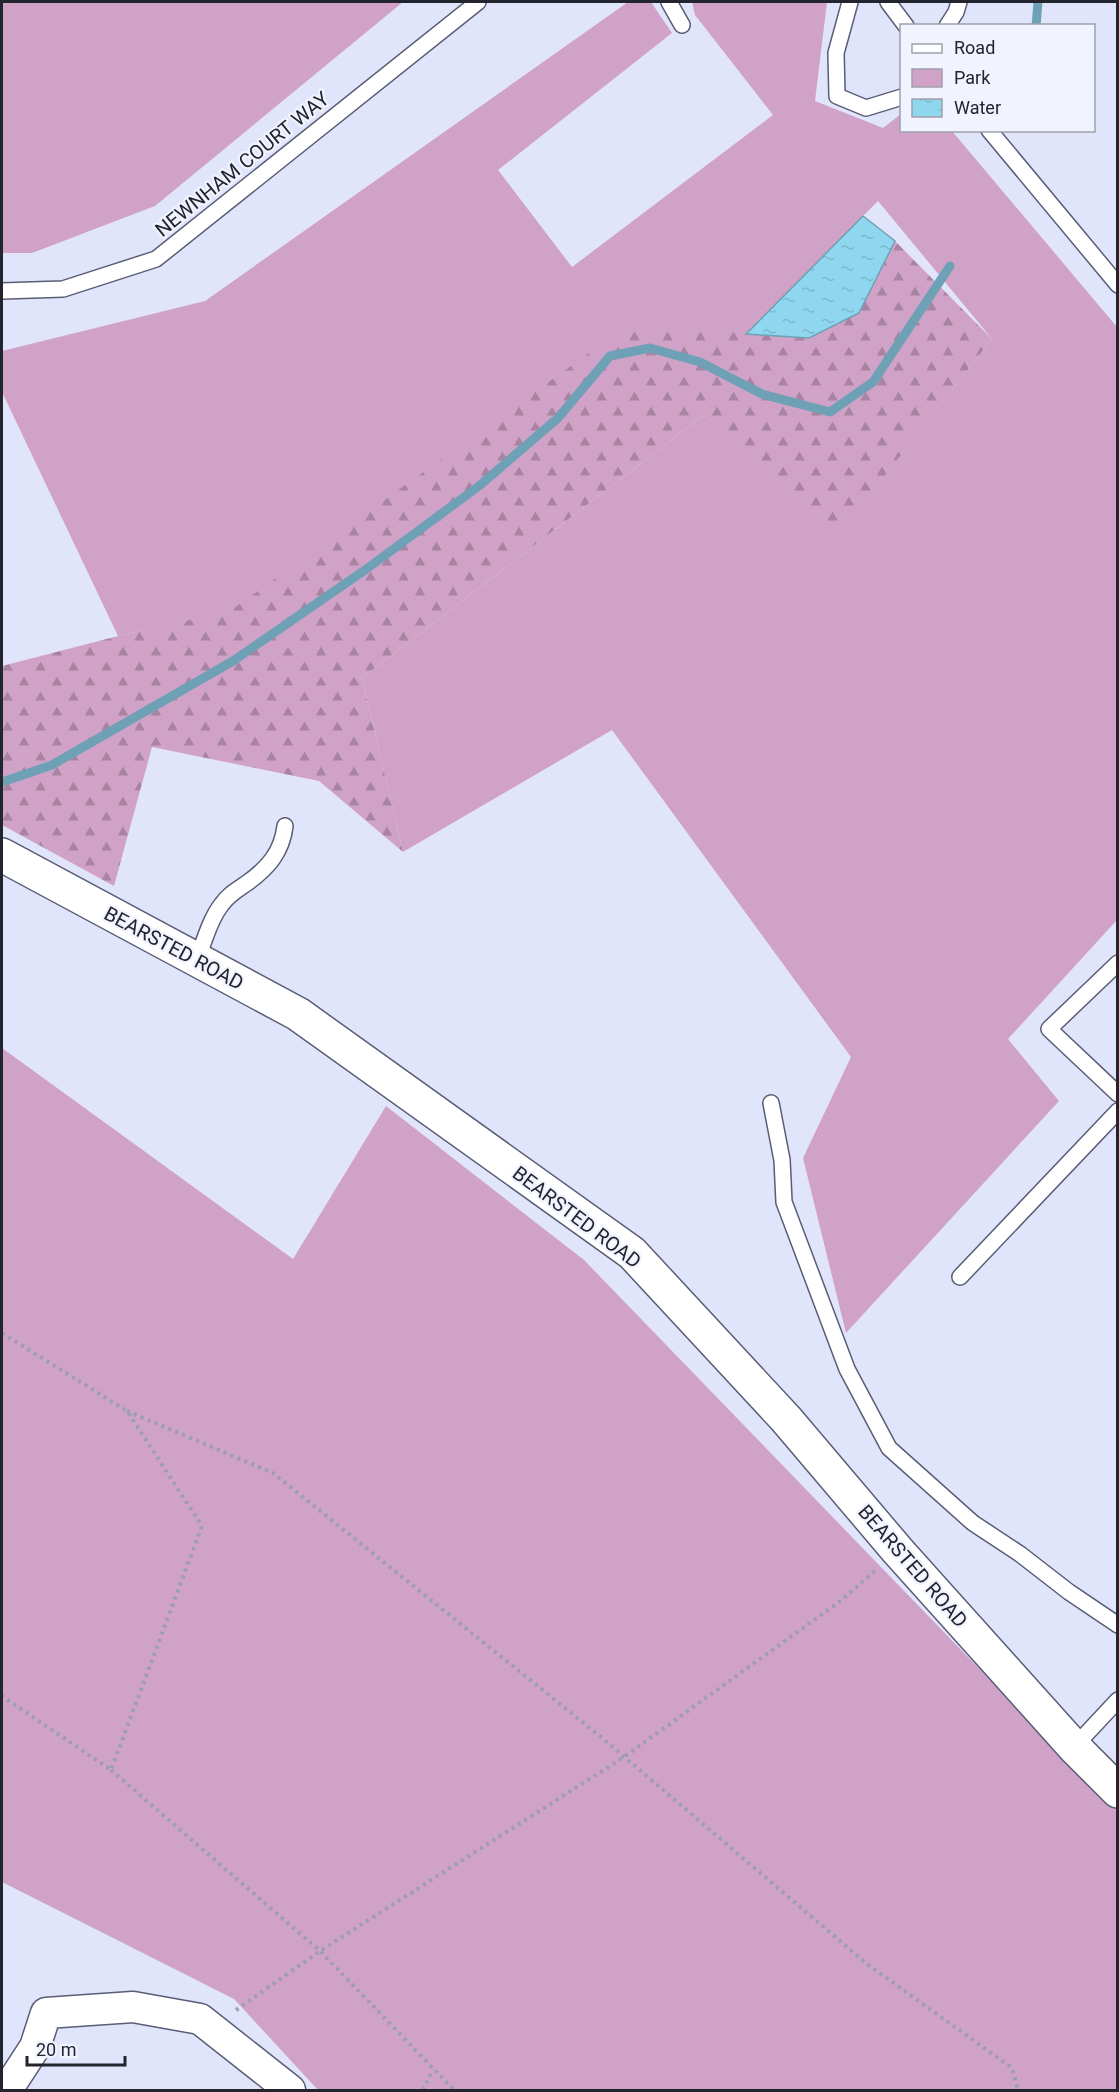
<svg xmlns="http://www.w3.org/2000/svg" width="1119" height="2092" font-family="Roboto,sans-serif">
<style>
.green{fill:#d1a2c7}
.forest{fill:url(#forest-firs)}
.water{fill:url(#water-ripples);stroke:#6ea1b5;stroke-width:1.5}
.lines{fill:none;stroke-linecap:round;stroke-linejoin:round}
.stream{stroke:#6ea1b5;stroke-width:9}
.lane-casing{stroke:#595d75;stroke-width:18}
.street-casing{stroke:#595d75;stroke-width:33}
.secondary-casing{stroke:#595d75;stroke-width:36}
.path{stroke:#9b9eb0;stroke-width:4;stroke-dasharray:3 4.5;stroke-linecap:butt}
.lane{stroke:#fff;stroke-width:15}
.street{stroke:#fff;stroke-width:30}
.secondary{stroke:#fff;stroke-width:33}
.labels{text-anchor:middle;stroke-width:4.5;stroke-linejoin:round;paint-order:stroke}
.street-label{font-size:20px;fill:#22242e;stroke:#f1f3ff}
</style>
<defs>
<pattern id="forest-firs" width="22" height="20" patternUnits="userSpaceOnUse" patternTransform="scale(1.5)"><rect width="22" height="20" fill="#d1a2c7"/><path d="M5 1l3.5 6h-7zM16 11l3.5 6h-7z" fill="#a984a2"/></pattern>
<pattern id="water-ripples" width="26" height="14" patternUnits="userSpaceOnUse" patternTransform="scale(1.5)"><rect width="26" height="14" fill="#8fd7ef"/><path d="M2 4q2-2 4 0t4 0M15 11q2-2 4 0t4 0" fill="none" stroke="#7bb8cd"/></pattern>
</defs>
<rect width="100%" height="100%" fill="#e1e5fc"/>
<path class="green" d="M2 2H403L155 206 32 253H2Z
M628 2H651L672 33 498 170 572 267 773 115 695 15 692 2H827L815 101 883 128 901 114 902 130 952 131 1117 327V920L1008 1039 1059 1101 846 1333 803 1158 851 1057 612 730 403 852 362 678 704 415 839 533 992 339 878 201 746 334 628 326 230 612 118 636 2 392V351L205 301Z
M2 1048 293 1259 386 1106 584 1260 1117 1811V2090H318L234 1999 2 1882Z"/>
<path class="forest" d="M895 241 992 339 839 534 704 415 362 678 403 852 319 781 152 747 114 886 2 825V666L118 636 230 611 628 325 809 338 859 313Z"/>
<path class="water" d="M863 216 895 241 859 313 809 338 746 334Z"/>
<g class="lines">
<path class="stream" d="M1036 26 1038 2
M2 782 52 765 233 661 365 570 479 486 558 418 610 356 650 348 700 362 762 394 830 412 873 382 950 266"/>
<defs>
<path id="lane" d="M669 2 682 25
M850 2 836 53 837 96 866 108 902 97
M888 2 906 26
M947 26 956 12 959 2
M989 130 1118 285
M2 291 63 289 156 259 478 2
M197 960C204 942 210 919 222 904 229 894 237 890 247 883 268 868 282 852 285 826
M1118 963 1049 1029 1118 1094
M771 1103 782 1160 784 1202 847 1369 889 1448 973 1523 1020 1554 1069 1592 1118 1625
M960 1277 1118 1111
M1074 1747 1118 1700"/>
<path id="street" d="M7 2090 35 2047 46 2013 133 2007 200 2019 290 2090"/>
<path id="secondary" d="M2 855 298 1014 632 1253 786 1419 898 1551 1074 1747 1118 1791"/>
</defs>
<use href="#lane" class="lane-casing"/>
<use href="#street" class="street-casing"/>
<use href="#secondary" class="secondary-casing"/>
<path class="path" d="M2 1333 127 1411 202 1526 111 1770 2 1696
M127 1411 273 1473 601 1737 867 1964 1012 2068 1018 2090
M111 1770 320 1951 454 2090
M236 2010 320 1951 624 1757 839 1602 875 1571
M423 2090 433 2069"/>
<use href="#lane" class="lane"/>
<use href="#street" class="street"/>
<use href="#secondary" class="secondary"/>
</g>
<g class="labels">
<g class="street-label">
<text transform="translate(242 164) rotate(-39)" y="7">NEWNHAM COURT WAY</text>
<text transform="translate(174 948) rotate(28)" y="7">BEARSTED ROAD</text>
<text transform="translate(577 1217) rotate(37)" y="7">BEARSTED ROAD</text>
<text transform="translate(913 1566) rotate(49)" y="7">BEARSTED ROAD</text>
</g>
</g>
<rect width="1119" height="2092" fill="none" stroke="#22242e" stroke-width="6"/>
<rect x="900" y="24" width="195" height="108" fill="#f1f3ff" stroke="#9ea0ab" stroke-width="1.5"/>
<rect x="912" y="44" width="30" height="9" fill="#ffffff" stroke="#9ea0ab" stroke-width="1.5"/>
<text x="954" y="54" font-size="18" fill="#22242e">Road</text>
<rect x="912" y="69" width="30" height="18" fill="#d1a2c7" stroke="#9ea0ab" stroke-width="1.5"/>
<text x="954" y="84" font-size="18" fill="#22242e">Park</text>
<rect x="912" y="99" width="30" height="18" fill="url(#water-ripples)" stroke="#9ea0ab" stroke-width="1.5"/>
<text x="954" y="114" font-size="18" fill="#22242e">Water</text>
<path d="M27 2056v9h98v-9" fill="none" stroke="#22242e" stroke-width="3"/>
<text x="36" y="2056" font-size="18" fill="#22242e" stroke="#f1f3ff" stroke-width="4.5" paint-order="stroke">20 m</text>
</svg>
